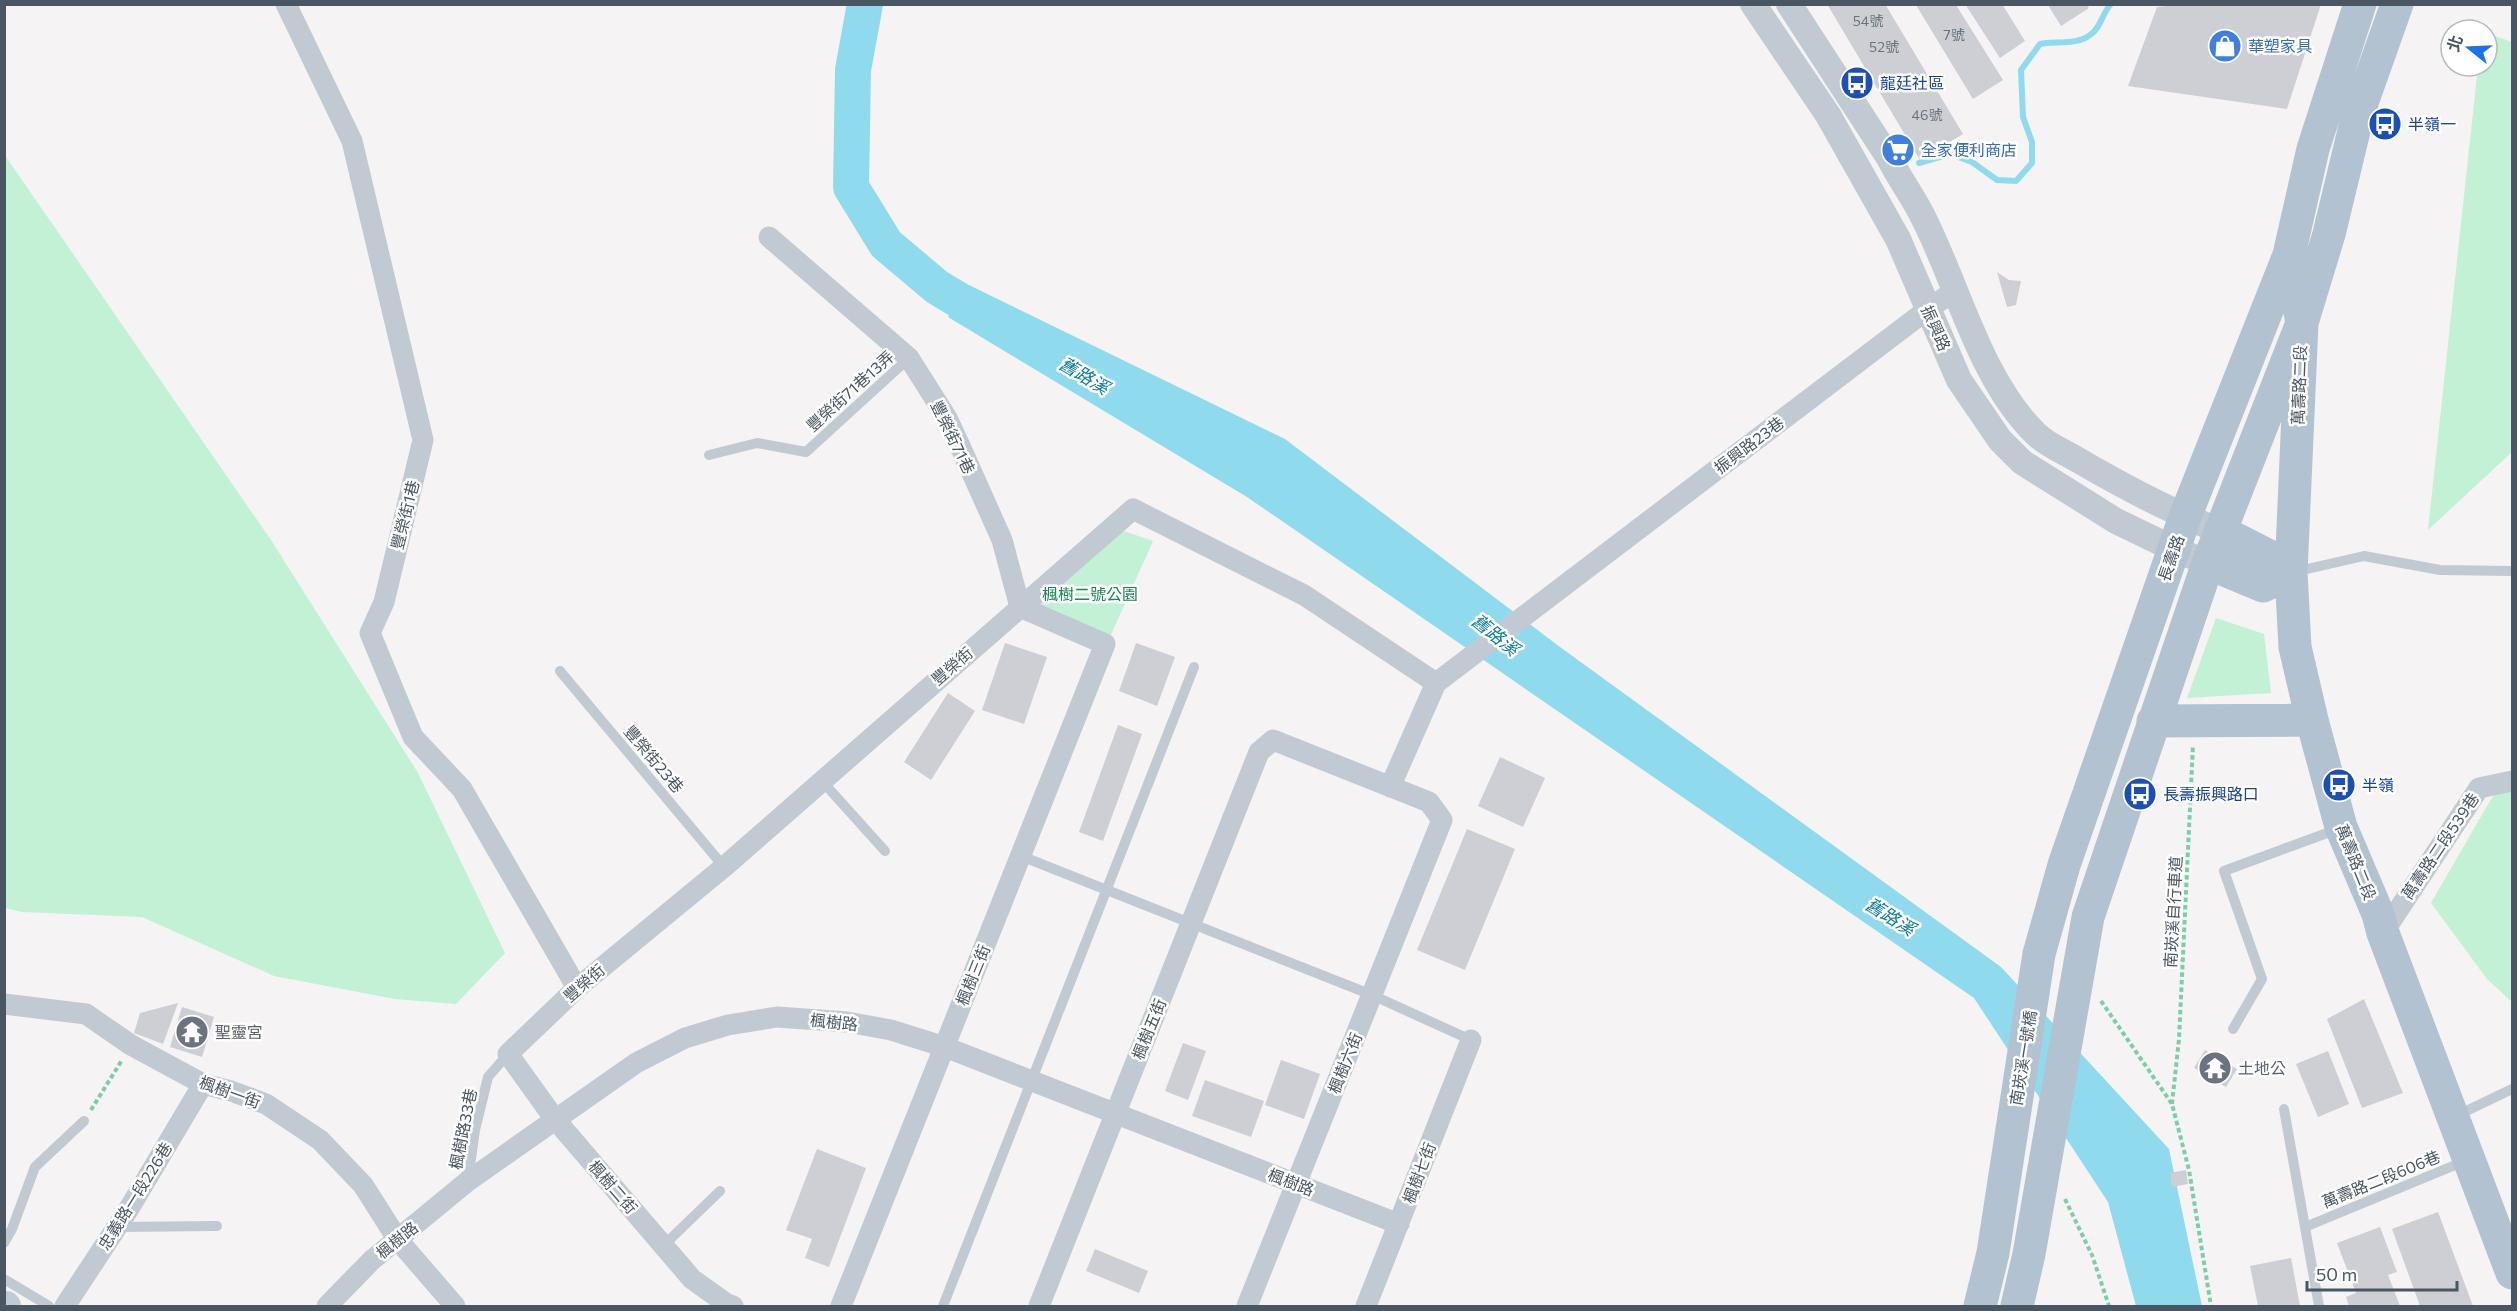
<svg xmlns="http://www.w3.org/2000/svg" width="2517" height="1311" font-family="Commissioner,'Noto Sans TC',sans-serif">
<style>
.green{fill:#c3f1d5}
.water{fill:#90daee}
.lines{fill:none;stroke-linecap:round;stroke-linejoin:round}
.stream{stroke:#90daee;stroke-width:6}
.river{stroke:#90daee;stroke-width:36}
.building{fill:#cdcfd5}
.path{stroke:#7ad0a6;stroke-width:4;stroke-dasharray:4.5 3;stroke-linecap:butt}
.service{stroke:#c1cad2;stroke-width:10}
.minor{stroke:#c1cad2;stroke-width:21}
.tertiary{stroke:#c1cad2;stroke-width:26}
.secondary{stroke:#c1cbd6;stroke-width:30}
.primary{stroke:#b3c2d1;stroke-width:33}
.labels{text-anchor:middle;stroke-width:5;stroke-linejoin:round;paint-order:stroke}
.number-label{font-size:14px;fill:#6b747e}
.shop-label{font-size:16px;fill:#366cbe;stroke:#fff;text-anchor:start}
.transit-label{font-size:16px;fill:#164399;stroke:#fff;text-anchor:start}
.street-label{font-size:16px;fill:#4a5661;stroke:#fff}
.park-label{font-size:16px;fill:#17864f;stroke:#fff}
.worship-label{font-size:16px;fill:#5b616d;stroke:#fff;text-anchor:start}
.water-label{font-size:18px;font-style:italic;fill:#0c7c9b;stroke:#fff}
</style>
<rect width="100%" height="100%" fill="#f5f3f3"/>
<path class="green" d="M2487 33 2512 42V452L2428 530 2478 66H2487Z
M4 154 273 543 418 773 505 953 456 1004 395 999 274 976 142 917 22 912 5 908Z
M1118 529 1153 541 1109 639 1024 603Z
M2216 618 2264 634 2271 693 2187 698Z
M2512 776V1002L2487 979 2431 903 2491 799Z"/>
<path class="water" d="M969 285 1285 439 1560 647 2001 967 2169 1149 2202 1306H2136L2108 1202 1974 998 1247 497 948 317Z"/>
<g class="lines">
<path class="stream" d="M1919 163 1950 154 1972 162 1997 180 2016 181 2032 163V142L2023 117 2021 70 2040 44C2054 41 2078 45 2090 35 2101 28 2102 13 2111 4"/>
<path class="river" d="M865 4 853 70 851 187 886 244 937 287 1002 326"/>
</g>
<path class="building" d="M1827 4H1885L1963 134 1920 160Z
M1965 4H2002L2025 41 2000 58Z
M2186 4H2321L2287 109 2128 86 2157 7Z
M1916 5H1956L2003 80 1973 99Z
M2048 5H2087L2089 8 2061 26Z
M1997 272 2009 280 2021 281 2016 305 2007 307Z
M1005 643 1047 657 1024 724 982 710Z
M1136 643 1175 657 1157 706 1119 691Z
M948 693 975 711 931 780 904 762Z
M1118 725 1142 734 1103 841 1079 832Z
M1500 757 1545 778 1523 827 1478 806Z
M1467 829 1515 849 1465 970 1417 950Z
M2364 999 2403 1093 2362 1108 2327 1019Z
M178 1003 163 1044 134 1033 140 1013Z
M182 1007 214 1017 202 1057 170 1047Z
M1183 1043 1206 1051 1188 1100 1165 1091Z
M2205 1050 2237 1069 2226 1087 2194 1068Z
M2328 1051 2349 1104 2318 1117 2296 1064Z
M1281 1060 1320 1074 1304 1119 1265 1105Z
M1205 1080 1264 1101 1251 1137 1192 1116Z
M817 1149 866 1168 829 1267 805 1258 812 1239 786 1230Z
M2186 1170 2188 1184 2172 1187 2170 1173Z
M2438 1212 2473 1306H2420L2392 1229Z
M2380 1227 2397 1272 2388 1275 2400 1306H2349L2346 1297 2356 1293 2337 1243Z
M1095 1249 1148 1271 1139 1293 1086 1271Z
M2291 1258 2300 1306H2258L2250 1266Z"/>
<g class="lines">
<path class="path" d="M2101 1001 2172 1104 2189 1170 2211 1306
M2172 1104 2179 1039 2193 745
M91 1110 122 1060
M2065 1199 2092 1255 2109 1306"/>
<path class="service" d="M709 455 757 443 806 452 909 358
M2294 572 2364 556 2440 570 2512 571
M560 671 724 867
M822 781 885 851
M1021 856 1372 995 1471 1040
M2233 1029 2262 979 2224 871 2338 829
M2284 1109 2319 1306
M2456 1116 2512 1089
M468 1180 475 1130 488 1077 508 1054
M118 1227 217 1226
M2305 1227 2465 1161
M4 1243 12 1229 35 1167 84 1121
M663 1246 720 1191
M4 1279 49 1306
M943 1306 1194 667"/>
<path class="minor" d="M286 4 352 141 423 440 384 602 370 633 413 737 462 789 577 988
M769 237 909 358 947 418 960 446 1002 540 1020 607 1105 644 841 1306
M1390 787 1436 683 1928 309 1956 290
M2383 933 2479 788 2512 781
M4 1004 86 1014 131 1045 203 1084 231 1091 266 1104 320 1140 363 1185 398 1240 455 1306
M65 1306 130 1207 203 1084
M327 1306 372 1260 468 1181 636 1063 685 1038 728 1025 777 1017 847 1022 891 1030 945 1047 1399 1224
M733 1306 727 1304 692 1279 554 1118 508 1054 577 988 724 867 1133 509 1304 595 1436 683
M1039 1306 1259 752 1273 740 1429 802 1442 820 1247 1306
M1366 1306 1471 1040"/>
<path class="tertiary" d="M1753 4 1828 115 1898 239 1959 380 2000 440 2022 462 2116 521 2174 549 2208 563
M1789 4 1889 158C1900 180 1915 199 1925 221 1959 289 1981 381 2036 434 2047 445 2065 452 2078 460 2124 487 2170 511 2220 531"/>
<path class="secondary" d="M4 1306H6"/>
<path class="primary" d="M2360 4 2313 149 2289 255 2302 323 2291 573 2295 647 2312 720 2341 827 2378 914 2383 933 2512 1273
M2220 531 2271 557 2291 573
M2208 563 2263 586 2291 573
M2153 721 2312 720
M1980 1306 1993 1253 2039 954 2064 865 2185 517 2289 255
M2017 1306 2029 1254 2088 917 2208 563 2302 323 2329 234 2358 114 2397 4"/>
</g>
<defs>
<symbol id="shop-disc" viewBox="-11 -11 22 22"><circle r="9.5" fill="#3f7fe0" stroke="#fff"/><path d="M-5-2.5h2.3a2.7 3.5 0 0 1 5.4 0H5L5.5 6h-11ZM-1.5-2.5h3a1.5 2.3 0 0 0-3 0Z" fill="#fff"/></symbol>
<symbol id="bus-disc" viewBox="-11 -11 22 22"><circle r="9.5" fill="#1a4fb4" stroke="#fff"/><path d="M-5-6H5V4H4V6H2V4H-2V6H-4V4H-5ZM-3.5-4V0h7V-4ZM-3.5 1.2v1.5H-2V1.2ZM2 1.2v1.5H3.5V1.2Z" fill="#fff"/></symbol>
<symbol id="supermarket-disc" viewBox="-11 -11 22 22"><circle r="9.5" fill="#3f7fe0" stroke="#fff"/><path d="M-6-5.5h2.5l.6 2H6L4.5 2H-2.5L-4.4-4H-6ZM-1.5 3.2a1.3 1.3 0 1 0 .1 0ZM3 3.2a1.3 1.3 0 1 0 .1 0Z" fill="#fff"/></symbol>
<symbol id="temple-disc" viewBox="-11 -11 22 22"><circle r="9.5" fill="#6b7280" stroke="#fff"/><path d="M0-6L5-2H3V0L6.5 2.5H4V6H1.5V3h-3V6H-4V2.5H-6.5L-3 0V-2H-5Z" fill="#fff"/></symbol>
</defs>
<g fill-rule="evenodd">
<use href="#shop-disc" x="2206" y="27" width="38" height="38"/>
<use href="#bus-disc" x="1838" y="64" width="38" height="38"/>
<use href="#bus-disc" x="2366" y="105" width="38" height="38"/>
<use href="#supermarket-disc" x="1879" y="131" width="38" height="38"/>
<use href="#bus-disc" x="2320" y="766" width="38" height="38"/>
<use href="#bus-disc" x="2121" y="775" width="38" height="38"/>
<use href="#temple-disc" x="173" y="1013" width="38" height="38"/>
<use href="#temple-disc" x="2196" y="1049" width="38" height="38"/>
</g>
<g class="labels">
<g class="number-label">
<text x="1868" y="26">54號</text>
<text x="1954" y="40">7號</text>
<text x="1884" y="52">52號</text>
<text x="1927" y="120">46號</text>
</g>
<g class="shop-label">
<text x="2248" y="52">華塑家具</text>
<text x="1921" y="156">全家便利商店</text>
</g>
<g class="transit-label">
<text x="1880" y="89">龍廷社區</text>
<text x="2408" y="130">半嶺一</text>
<text x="2362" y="791">半嶺</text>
<text x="2163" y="800">長壽振興路口</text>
</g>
<g class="street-label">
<text transform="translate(1936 328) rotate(66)" y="6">振興路</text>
<text transform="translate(2299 385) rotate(-88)" y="6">萬壽路二段</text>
<text transform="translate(850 391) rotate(-42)" y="6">豐榮街71巷13弄</text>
<text transform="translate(953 437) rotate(64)" y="6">豐榮街71巷</text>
<text transform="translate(1749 445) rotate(-37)" y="6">振興路23巷</text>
<text transform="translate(405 515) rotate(-76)" y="6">豐榮街1巷</text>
<text transform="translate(2171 558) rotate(-71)" y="6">長壽路</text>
<text transform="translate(952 666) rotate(-41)" y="6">豐榮街</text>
<text transform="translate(654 759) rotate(50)" y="6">豐榮街23巷</text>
<text transform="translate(2440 846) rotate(-56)" y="6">萬壽路二段539巷</text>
<text transform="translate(2356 862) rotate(68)" y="6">萬壽路二段</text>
<text transform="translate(2173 912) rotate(-87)" y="6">南崁溪自行車道</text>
<text transform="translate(973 975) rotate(-68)" y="6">楓樹三街</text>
<text transform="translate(584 983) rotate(-41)" y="6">豐榮街</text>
<text transform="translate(834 1022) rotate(6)" y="6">楓樹路</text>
<text transform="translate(1149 1029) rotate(-68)" y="6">楓樹五街</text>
<text transform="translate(2023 1058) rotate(-81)" y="6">南崁溪一號橋</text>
<text transform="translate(1345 1063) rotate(-68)" y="6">楓樹六街</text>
<text transform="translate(230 1092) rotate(20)" y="6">楓樹一街</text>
<text transform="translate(463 1129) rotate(-79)" y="6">楓樹路33巷</text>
<text transform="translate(1419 1173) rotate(-69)" y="6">楓樹七街</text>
<text transform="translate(2381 1179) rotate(-22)" y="6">萬壽路二段606巷</text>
<text transform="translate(1291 1182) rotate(21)" y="6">楓樹路</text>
<text transform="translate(613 1187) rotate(49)" y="6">楓樹二街</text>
<text transform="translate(135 1196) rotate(-58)" y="6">忠義路一段226巷</text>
<text transform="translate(397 1240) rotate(-39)" y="6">楓樹路</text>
</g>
<g class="park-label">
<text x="1090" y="600">楓樹二號公園</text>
</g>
<g class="worship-label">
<text x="215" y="1038">聖靈宮</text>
<text x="2238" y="1074">土地公</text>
</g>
<g class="water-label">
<text transform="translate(1084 376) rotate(31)" y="6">舊路溪</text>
<text transform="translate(1495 635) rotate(39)" y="6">舊路溪</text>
<text transform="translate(1890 917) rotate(32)" y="6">舊路溪</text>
</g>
</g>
<rect width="2517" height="1311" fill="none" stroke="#4a5661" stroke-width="12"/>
<g transform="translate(2469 48) rotate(288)"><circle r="28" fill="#ffffff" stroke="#b7bbc0" stroke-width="1.5"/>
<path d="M0-4.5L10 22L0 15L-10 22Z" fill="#1a73e8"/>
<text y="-9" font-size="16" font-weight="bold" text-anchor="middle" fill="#4a5661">北</text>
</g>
<path d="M2307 1281v9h150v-9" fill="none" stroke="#4a5661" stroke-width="3"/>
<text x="2316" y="1281" font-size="18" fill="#4a5661" stroke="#ffffff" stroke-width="4.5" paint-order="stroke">50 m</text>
</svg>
